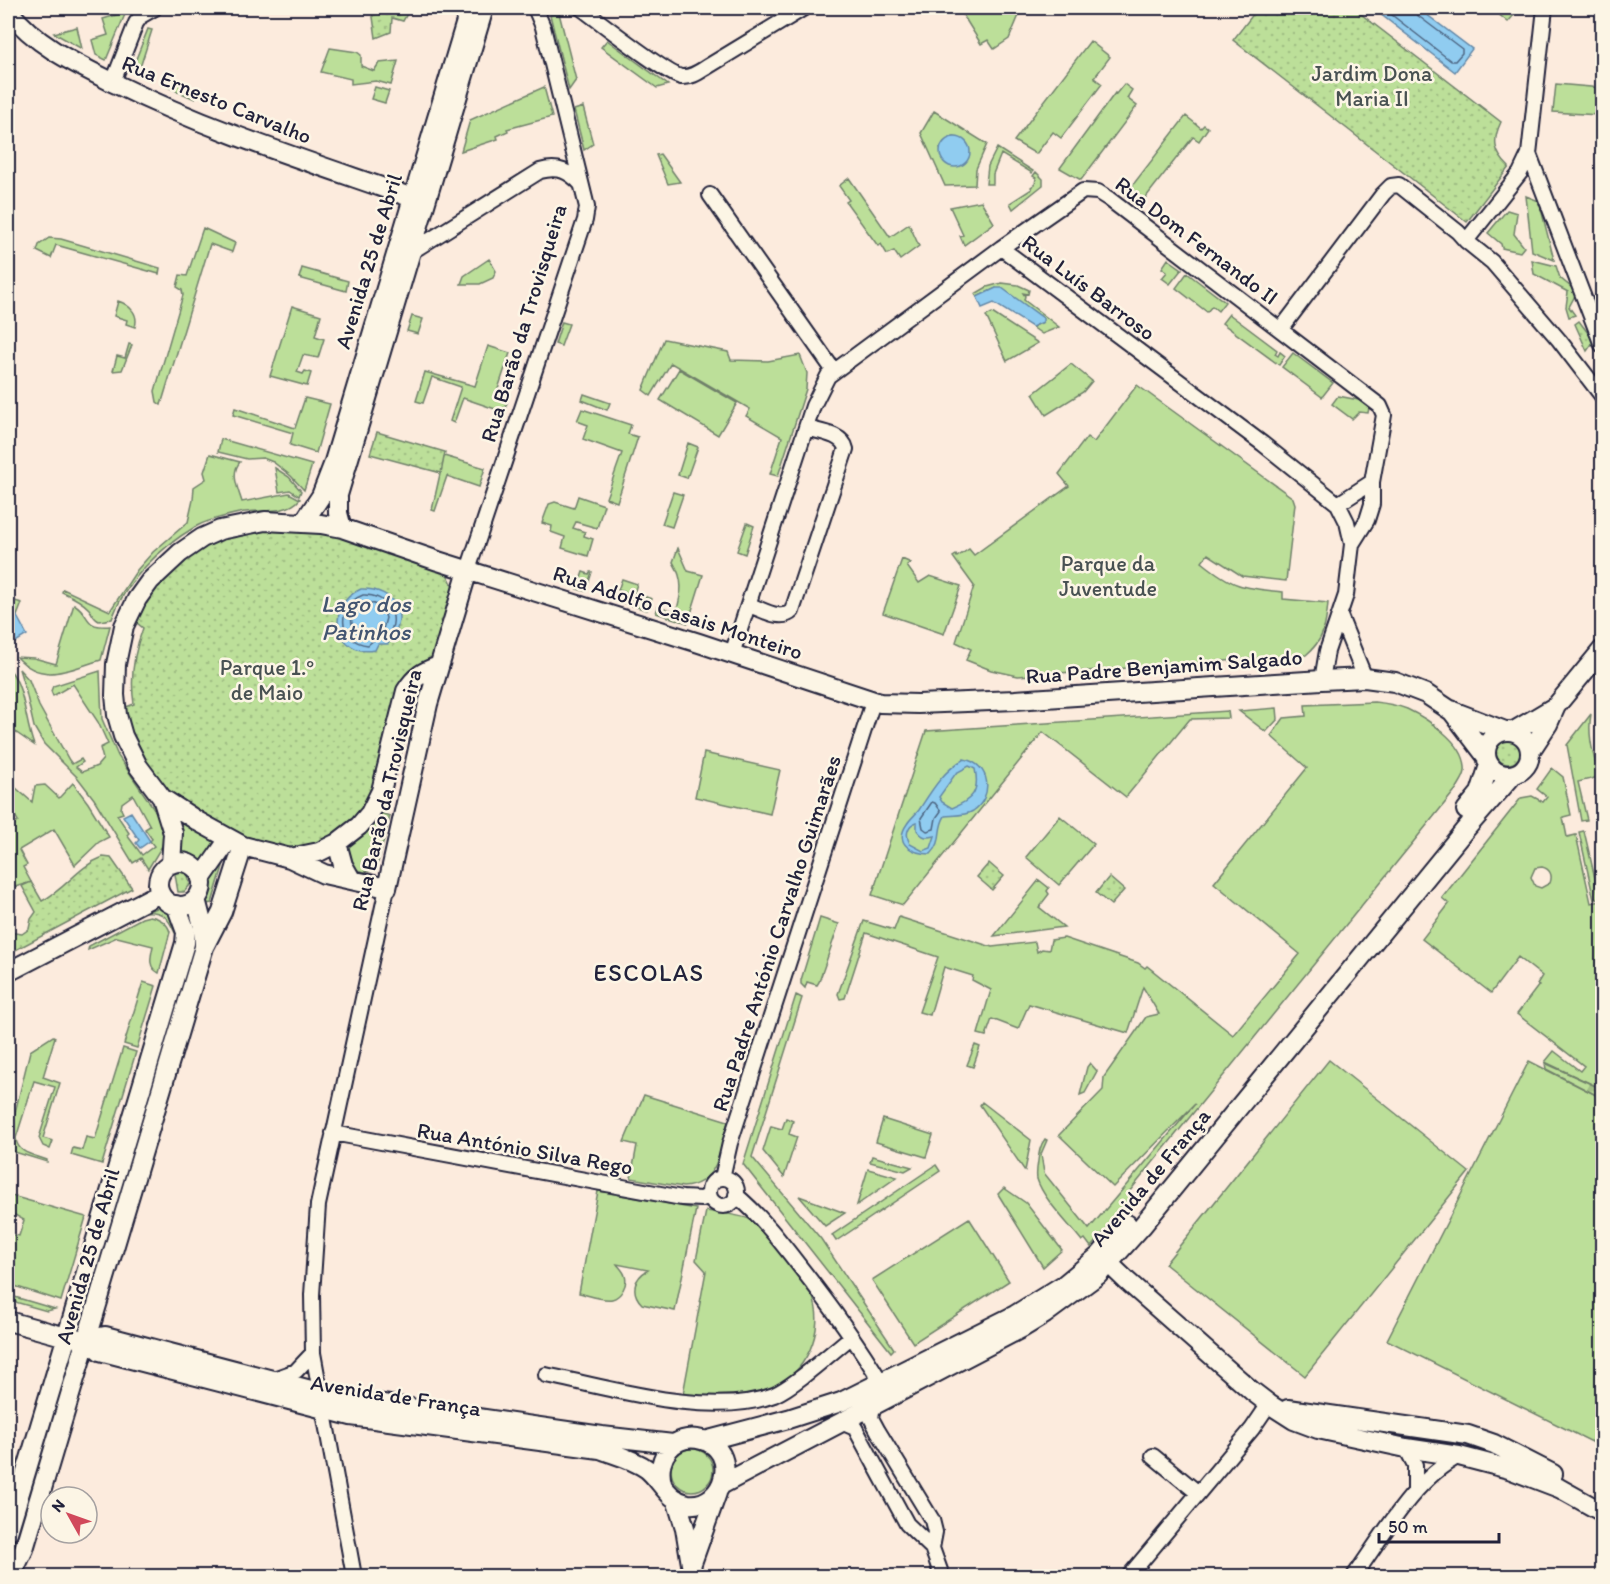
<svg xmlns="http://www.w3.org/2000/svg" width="1610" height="1584" font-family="Itim,sans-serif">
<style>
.green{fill:#bcdf99;stroke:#6f806a;stroke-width:1.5;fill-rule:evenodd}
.forest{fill:url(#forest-firs);stroke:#6f806a;stroke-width:1.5}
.garden{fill:url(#garden-dots);stroke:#6f806a;stroke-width:1.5}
.water{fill:#90ccf0;stroke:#6488a8;stroke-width:1.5;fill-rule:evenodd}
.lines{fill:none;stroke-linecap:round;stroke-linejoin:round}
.shore{stroke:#4e6683;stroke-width:1.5}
.street-casing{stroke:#22223b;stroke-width:18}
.secondary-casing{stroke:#22223b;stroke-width:22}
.street{stroke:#fcf5e5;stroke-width:14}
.secondary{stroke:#fcf5e5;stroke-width:18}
.labels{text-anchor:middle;stroke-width:5;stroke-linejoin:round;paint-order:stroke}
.park-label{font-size:22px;fill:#485152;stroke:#fcf5e5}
.street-label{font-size:22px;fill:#22223b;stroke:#fcf5e5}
.water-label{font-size:24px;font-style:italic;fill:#435571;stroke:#fcf5e5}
.neighbourhood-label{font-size:24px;letter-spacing:1.5px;fill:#22223b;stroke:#fcf5e5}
</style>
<defs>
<pattern id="forest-firs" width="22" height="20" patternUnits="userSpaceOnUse" patternTransform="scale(1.5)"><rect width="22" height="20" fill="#bcdf99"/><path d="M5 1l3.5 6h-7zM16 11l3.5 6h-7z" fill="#a1bf85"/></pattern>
<pattern id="garden-dots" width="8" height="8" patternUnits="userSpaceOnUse" patternTransform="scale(1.5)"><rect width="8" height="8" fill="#bcdf99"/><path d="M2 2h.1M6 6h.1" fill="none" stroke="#a1bf85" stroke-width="1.8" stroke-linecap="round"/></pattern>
</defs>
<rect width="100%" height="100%" fill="#fcebdd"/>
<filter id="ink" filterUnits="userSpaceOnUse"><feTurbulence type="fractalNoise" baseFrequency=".0167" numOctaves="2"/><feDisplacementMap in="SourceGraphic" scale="12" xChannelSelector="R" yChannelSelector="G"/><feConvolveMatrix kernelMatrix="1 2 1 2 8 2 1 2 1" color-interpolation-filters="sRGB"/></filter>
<g filter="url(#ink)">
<path class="green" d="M962 8H985L987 10C997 5 1011 6 1020 13L1009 39 994 49 988 40 981 44 963 15 965 13Z
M1491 8H1520L1508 22Z
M126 12 106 60 96 55 92 40 108 35 103 19Z
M559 13 576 80 569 90 550 15Z
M77 27 82 49 54 33Z
M148 29 152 30 138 74 132 69Z
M607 40 668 85 657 88 601 47Z
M1090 41 1110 57 1094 78 1102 84 1061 138 1053 132 1036 154 1014 141Z
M330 48 357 52 361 55V66L374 71 379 63 398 61 391 85 376 81 351 84V79L321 72Z
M162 79 198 90 195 99 161 84Z
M1124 84 1132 90 1127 98 1137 106 1081 180 1060 168 1115 93 1116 94Z
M1556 84 1602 88V119L1599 118 1598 115 1553 112Z
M375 87 389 91 385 103 371 99Z
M544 87 552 117 507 129 508 131 497 136 498 139 461 151 470 120Z
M583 107 593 144 584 150 574 110Z
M934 111 987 144 976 169 975 185 945 186 921 133ZM954 137C967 139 973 150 966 161L952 166 945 162 940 148 944 142Z
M1186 116 1201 128 1204 125 1208 128 1199 141 1193 137 1139 206 1125 195Z
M997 148 1033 171 1032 173 1001 154 993 174V184H986L988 166Z
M660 154 680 182 668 184 656 155Z
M1036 172 1043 179V185L1013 209 1010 203 1032 189 1031 187 1035 184 1036 178 1033 176Z
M849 178 890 237 909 224 919 246 900 260 894 251 887 254 881 244 878 246 846 202 849 200 839 186Z
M1526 196 1539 201 1554 260 1532 251Z
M981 201 994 223 964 245 960 236 963 235 950 207Z
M1507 210 1517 213 1514 234 1524 247 1520 252 1502 248 1501 244 1488 233Z
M203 228 235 243 232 252 210 244 161 405 157 402 155 391 183 295 182 290 177 287 180 275 187 276Z
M49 238 61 239 160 268 159 274 56 245 51 258 37 251 39 245Z
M489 259 496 271 493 278 480 284H461L464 276Z
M1168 259 1182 269 1170 284 1162 278 1167 272 1162 268Z
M1532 260 1556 266 1560 278 1577 292 1569 307 1575 315 1569 317 1566 307 1568 292 1534 274Z
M302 268 348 281 346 291 299 278Z
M1187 273 1225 302 1218 311 1212 306 1207 312 1176 288Z
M1002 283 1018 285 1029 290 1028 294 1023 293 1025 296 1024 300 1059 327 1042 334 1032 327 1043 322 996 288 977 297 975 294 987 287Z
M118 301C130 305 139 314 135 327L126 324 127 320 114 316Z
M292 306 321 315 315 336 324 339 318 358 303 355 297 372 303 374 305 371 311 373 307 386 270 376Z
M992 313 1038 343 1007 361 986 316Z
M1229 314 1277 350 1275 354 1278 356 1280 352 1285 356 1279 365 1222 323Z
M412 316 423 319 418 334 407 331Z
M562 322 569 324 561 346 555 344Z
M664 339 728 352 731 360 768 361 800 355 807 373 806 389 778 476 770 474 782 437 746 416 750 409 671 363 651 396 643 390Z
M129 344 132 345 122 370 113 371 117 356 125 358Z
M488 346 510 353 498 389 510 393 504 412 463 398 454 423 450 421 461 387 432 377 423 403 416 401 425 372 475 386Z
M1293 353 1333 383 1322 397 1282 367Z
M1071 364 1092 381 1083 392 1046 415 1033 394Z
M679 369 737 403 718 435 660 400Z
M1137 385 1293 498 1295 504 1286 581 1242 576 1208 554 1202 562C1234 588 1243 588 1283 592V599L1328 603C1326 625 1324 640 1306 655L1018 676 991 670 966 660 971 649 956 642 974 586 953 557 956 555 957 557 969 549 974 555 1069 486 1059 474 1087 437 1094 442Z
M584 394 610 403 607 410 582 400Z
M1338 396 1359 400 1369 408 1368 413 1359 412 1352 419 1332 404Z
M305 398 330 404 316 453 290 445 293 433 233 415 235 408 295 428Z
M582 409 631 425 628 434 638 437 617 502 606 498 622 453 583 439 588 425 577 421Z
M221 439 312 465 304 490 291 476 273 462 263 458 247 459 218 452Z
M688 443 698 447 687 478 678 475Z
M210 454 240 462C230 473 238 489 242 502L289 493 300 499C286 516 258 508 239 513 225 516 207 520 195 527 161 547 125 581 112 619L99 621C93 618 93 614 89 609 82 601 71 596 62 592L63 589 110 611 137 570 153 552 188 522 193 500 194 487 206 479 204 472Z
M444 456 485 468 479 487 447 476 435 511 432 510Z
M275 468 289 477 301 491 299 496 290 490 279 492Z
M673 492 683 495 672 527 662 524Z
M578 496 604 505 597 528 576 522 573 528 585 532 584 536 593 539 588 556 562 548 565 537 551 532 552 526 542 523 549 504 555 502 574 508Z
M747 523 754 526 745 554 737 551Z
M678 548 688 571 703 575 688 623 656 613 658 607 676 612C682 593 684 580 673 562Z
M902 559 911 563 907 566 919 583 930 576 961 586 944 634 883 613Z
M583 572 589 574 590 572H592L586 591 577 589Z
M622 579 637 584 634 593 652 599 651 601 618 590Z
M616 594 649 605 647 610 614 600Z
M8 599 22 603 17 616 13 609 8 612Z
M74 604C92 615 82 628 110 626L101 660C71 668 43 686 17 657L34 658 56 664Z
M9 669C25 686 25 723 34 745L8 727 11 713 8 710V671Z
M19 669 29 680 39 706 69 760 72 764 81 759 83 762 76 767 82 772 97 766 103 759 100 748 108 744 98 722 73 684 53 696 51 691 53 686 100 671 102 719 118 756 157 813 162 826 164 836 162 846 148 869 141 858 133 863 94 799 78 778 44 744 34 727 26 692ZM133 795 150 826 145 829 152 839 150 841 154 846 142 855 127 835 129 833 117 815 123 813 121 809 122 803Z
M1374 702C1385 703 1397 705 1407 709 1426 718 1464 742 1465 767 1466 775 1461 781 1457 788L1129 1192 1131 1202 1091 1247 1085 1239 1082 1241C1069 1224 1043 1199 1037 1179 1036 1173 1037 1167 1038 1161 1039 1153 1040 1145 1045 1139L1047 1140 1041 1154 1044 1173 1089 1229 1195 1104 1113 1187 1059 1135 1103 1090 1104 1077 1146 1017 1159 1014 1143 987 1128 1033 1029 1004 1018 1029 992 1019 986 1036 978 1034 991 990 972 980 973 976 944 967 930 1015 919 1012 938 957 866 933 845 998 840 999 838 994 864 921 894 930 899 917 992 947 1035 942 1037 952 1042 949 1049 950 1051 940 1064 938 1138 963 1145 968 1147 966 1233 1035 1300 954 1214 883 1307 768 1271 736 1284 718 1306 716 1305 705Z
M1277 708 1278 719 1266 732 1239 711Z
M1228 711 1229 718 1190 719 1126 797 1043 732 903 905 872 895 926 731Z
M1591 714C1587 736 1594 756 1599 777L1578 782 1587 820 1581 821 1567 745Z
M704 753 780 770 770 814 695 797Z
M1552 768 1563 777 1571 815 1563 817 1567 837 1576 835 1591 903 1602 901V1089L1545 1062 1554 1051 1580 1071 1584 1066 1517 1014 1539 985 1537 984 1542 976 1518 957 1491 993 1422 939 1449 904 1442 898 1521 798 1532 796 1543 802 1547 797 1537 789ZM1542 867C1550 869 1553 875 1550 883L1541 888 1535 886 1531 877 1535 868Z
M8 781 32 802 35 786 45 785 59 798 73 783 88 803 109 837 99 842 75 865 54 829 19 850 27 865 23 867 31 882 15 887 8 873V841L11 839 8 832V826L18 821 8 803Z
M174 813 216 838 203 862 189 855 178 853Z
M380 813 390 816 378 862 372 871C354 874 354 868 347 853L349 846Z
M1060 816 1094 844 1059 885 1026 857Z
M1584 831 1598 891 1602 890V898L1594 900 1579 832Z
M227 853 212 903 205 904 214 870Z
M1039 880 1049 888 1047 891 1049 894 1039 907 1064 927 994 936Z
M161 907 170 913 180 930 175 933C168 917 162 910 144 912Z
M150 916C160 918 167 922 170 932L159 973C147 967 151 956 153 946L117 937 88 950 89 946 142 918Z
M820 918 839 924 819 982 817 985 807 982 805 988 801 984V980Z
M143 982 156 986 137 1048 124 1044Z
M796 995 802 998 752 1157 821 1239 894 1349 891 1352 743 1164Z
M53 1036 55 1037 43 1077 60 1083 43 1138 53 1141 50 1149 43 1146 39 1138 55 1087 34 1081 16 1138C17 1154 35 1155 47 1160V1162L8 1150V1141L30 1051Z
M975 1045 980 1047 973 1067 967 1065Z
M123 1048 136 1052 102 1164 71 1155 73 1148 82 1150 86 1137 95 1139Z
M1329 1060 1469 1172 1305 1376 1165 1264Z
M1529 1061 1602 1098V1447L1387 1340Z
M1090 1063 1097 1071 1085 1093 1080 1095 1087 1067Z
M644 1095 728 1121C720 1150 719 1184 683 1187L631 1178 637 1145 624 1142Z
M982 1102 1031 1140 1025 1171 980 1105Z
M786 1118 793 1121 789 1134 797 1137 784 1177 763 1151 771 1126 782 1129Z
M883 1119 933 1135 926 1157 876 1142Z
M872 1156 912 1167 905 1171 870 1162Z
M936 1165 940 1171 836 1241 832 1235Z
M868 1169 897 1177 857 1205Z
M1004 1188 1026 1203 1062 1250 1043 1267 998 1194Z
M598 1191 696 1209 675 1311 642 1304C630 1292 634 1278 648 1270L617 1264C619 1267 624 1271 625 1276 628 1284 621 1297 612 1299 603 1301 588 1295 579 1293Z
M12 1196 86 1217 61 1301 8 1284V1234L19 1236 24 1220 15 1215H10L8 1219V1210Z
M799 1196 845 1213 825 1226Z
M706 1211C716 1212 745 1216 751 1220 760 1225 777 1249 785 1258 795 1269 806 1280 812 1295 827 1330 805 1376 769 1390 743 1399 710 1397 683 1394L706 1271 696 1260Z
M969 1218 1009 1281 913 1343 872 1280Z
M8 1295 55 1309 47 1311 8 1300Z
M59 1374 72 1378 17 1549 8 1544Z
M671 1470a21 21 0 1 1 42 0a21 21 0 1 1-42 0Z"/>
<path class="forest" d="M1545 1063 1602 1089V1098L1546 1069Z"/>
<path class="garden" d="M380 8H410L403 21 392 18 391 32 376 38 372 10Z
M1258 8H1353L1501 122C1492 141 1494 153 1509 167L1467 222 1233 40Z
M1579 321 1594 341 1587 351 1575 324Z
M377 432 445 452 441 473 370 454Z
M266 526 337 535 445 571C450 578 453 584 454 593L435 660 416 671 368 808 340 836 300 850 279 848 229 832 167 795 142 764 121 709 134 704C130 678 134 652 143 628L132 619 141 601 203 544Z
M1496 752a12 12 0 1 1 24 0a12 12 0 1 1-24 0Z
M103 857 111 858 132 888 8 954V932L22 934 29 929 31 919 36 912 22 886 31 882 42 901C67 888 77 867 103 857Z
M989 863 1004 876 992 890 977 877Z
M179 871 188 875 190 885 184 892H178L175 874Z
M1109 877 1124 890 1111 905 1096 893Z"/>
<path class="water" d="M1383 8H1418L1472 49 1455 72 1379 13Z
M940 152a15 15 0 1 1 30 0a15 15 0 1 1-30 0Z
M996 288H1002L1043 318V322L1032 327 994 303 982 308 977 297Z
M361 589C396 588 411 617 388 644H378L375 650C337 658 322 606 361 589Z
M13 609 27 635 14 643 9 633 15 629 8 612Z
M964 759C991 764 994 797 973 811 965 816 954 815 945 816 936 830 944 841 931 854 913 854 893 844 907 824 910 819 915 815 919 810 932 790 943 771 964 759ZM969 766 975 769C980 792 972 800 952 808L942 802 939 797 956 773ZM917 822V830C923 838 926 838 935 836L931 848 923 851 910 844C905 835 907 825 917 822Z
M131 812 150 841 140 848 136 843 139 840 123 816Z"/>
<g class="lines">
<path class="shore" d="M1387 8 1388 12 1451 61H1455L1462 53V49L1417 15 1415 8
M363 595C386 594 403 616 387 637L376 638 368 645C338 642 335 606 363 595Z
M365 603C376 602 383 607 386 618L383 629 373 631 365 637C347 630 347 609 365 603Z
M932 802 935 803 941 811 936 818 934 829 927 831 923 828 921 818Z"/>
<defs>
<path id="street" d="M581 8C598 20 666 74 681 77 691 78 699 72 707 67L804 8
M113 82 136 23 141 16 155 8
M1529 154 1602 345
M710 195 834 371
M1466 241 1520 173 1529 154 1545 8
M1001 248 1263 444 1338 504 1347 522 1352 544 1346 595 1327 651 1322 680
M411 252 540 171C558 166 569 171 581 184
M1281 329 1383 194 1391 186 1399 185 1458 232 1466 241 1492 262 1559 340 1602 396
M1338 504 1372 482
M468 570 585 220 587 207 543 27 535 8
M749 605C762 609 781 622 792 611L846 449C843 434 820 432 806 428
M1340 616 1365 678
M732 654 813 406 828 376 1001 248 1083 191 1098 192 1109 199 1380 406 1384 415 1372 482V504L1367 520 1352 544
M333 1133 682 1198 702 1199 709 1195
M709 1192a14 14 0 1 1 28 0a14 14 0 1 1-28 0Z
M722 1178 730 1143 873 702
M736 1195C761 1216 781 1242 801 1268 830 1305 857 1342 881 1382
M546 1375C611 1388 711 1419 774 1395 795 1386 832 1352 851 1337
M271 1380 296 1371 313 1353
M873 1405 871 1418 878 1431 932 1520 935 1532 932 1548 942 1576
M841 1422 855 1428 907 1524 932 1548
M1406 1448 1415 1465V1491
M1153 1456 1198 1493
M354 1576 313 1353 312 1295 318 1205 387 888
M1129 1576 1252 1429 1269 1404
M1354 1576C1383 1536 1414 1479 1459 1456"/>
<path id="secondary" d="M8 10C36 46 76 64 116 84 215 133 320 165 424 202
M303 523 321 496 333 465 470 8
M342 528 338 513V495L484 8
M439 666C424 671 415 676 406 691L381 791 370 813 359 826 337 843 319 852 290 858 243 846 199 822 162 798 138 766 123 736 117 715 115 695 116 664 124 626 137 599 150 581 180 553 202 538 220 530 265 521 321 524 342 528 438 561 699 643 880 703 918 704 1015 700 1322 680 1365 678 1395 682 1426 694 1450 710 1505 731
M1451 710 1486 756
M1486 753a22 22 0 1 1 44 0a22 22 0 1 1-44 0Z
M1514 731 1556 706
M1531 750 1548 724 1556 706 1602 650
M162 798 173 833 171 864
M1466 810 1480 793 1489 765
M337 843 343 865 351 879
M290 858 324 874 387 888 428 704 468 570
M158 884a22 22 0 1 1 44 0a22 22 0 1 1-44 0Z
M201 879 229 839
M196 899 204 930V945
M8 972 160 893
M1101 1256 1127 1281 1252 1391 1269 1404 1294 1420 1318 1429 1406 1448 1459 1456 1509 1469 1559 1488 1602 1512
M8 1321 59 1335 87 1340 105 1336 326 1394 355 1400 602 1436 673 1444
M87 1340 100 1351 351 1416 600 1449C616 1455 633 1459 647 1469 661 1480 668 1501 688 1504 726 1508 740 1450 702 1440 674 1432 655 1458 662 1483
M1288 1409 1468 1435 1494 1444 1553 1474
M705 1441 788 1419 841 1402 1015 1315 1065 1284 1100 1255 1127 1224
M723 1484 1022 1328 1045 1314 1098 1275 1142 1226 1464 831 1512 776
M676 1499 685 1528 693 1576
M8 1532 185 943 186 932 176 905
M692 1563 717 1493
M11 1576 24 1549 204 947 222 912 243 846"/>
</defs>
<use href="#street" class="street-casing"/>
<use href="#secondary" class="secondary-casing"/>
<use href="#street" class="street"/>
<use href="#secondary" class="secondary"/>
</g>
</g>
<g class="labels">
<g class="park-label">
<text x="1372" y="81">Jardim Dona<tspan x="1372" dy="25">Maria II</tspan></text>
<text x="1108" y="571">Parque da<tspan x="1108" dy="25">Juventude</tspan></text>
<text x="267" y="675">Parque 1.º<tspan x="267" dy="25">de Maio</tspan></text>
</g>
<g class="street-label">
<text transform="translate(217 99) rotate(22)" y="8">Rua Ernesto Carvalho</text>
<text transform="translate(1197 240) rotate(37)" y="8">Rua Dom Fernando II</text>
<text transform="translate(368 261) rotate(-73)" y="8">Avenida 25 de Abril</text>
<text transform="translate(1089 287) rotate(37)" y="8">Rua Luís Barroso</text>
<text transform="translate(523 323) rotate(-73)" y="8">Rua Barão da Trovisqueira</text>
<text transform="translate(678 612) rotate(18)" y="8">Rua Adolfo Casais Monteiro</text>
<text transform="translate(1164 666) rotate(-4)" y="8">Rua Padre Benjamim Salgado</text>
<text transform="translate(386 790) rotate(-77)" y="8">Rua Barão da Trovisqueira</text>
<text transform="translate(776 933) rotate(-72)" y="8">Rua Padre António Carvalho Guimarães</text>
<text transform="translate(525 1148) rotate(10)" y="8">Rua António Silva Rego</text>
<text transform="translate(1150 1177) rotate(-50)" y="8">Avenida de França</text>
<text transform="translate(87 1256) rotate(-74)" y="8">Avenida 25 de Abril</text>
<text transform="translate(396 1395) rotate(9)" y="8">Avenida de França</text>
</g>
<g class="water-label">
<text x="366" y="612">Lago dos<tspan x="366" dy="28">Patinhos</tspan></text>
</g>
<g class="neighbourhood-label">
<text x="649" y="981">ESCOLAS</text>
</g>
</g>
<rect width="1610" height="1584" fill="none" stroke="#fcf5e5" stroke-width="30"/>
<rect x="15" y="15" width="1580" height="1554" fill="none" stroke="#22223b" stroke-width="2" filter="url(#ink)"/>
<g transform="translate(69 1515) rotate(310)"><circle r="28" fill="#fcf5e5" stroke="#a5a1a1" stroke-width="1.5"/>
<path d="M0-4.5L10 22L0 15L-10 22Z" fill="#d1495b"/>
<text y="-9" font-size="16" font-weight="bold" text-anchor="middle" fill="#22223b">N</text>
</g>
<path d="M1379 1533v9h120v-9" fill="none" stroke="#22223b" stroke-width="3"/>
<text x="1388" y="1533" font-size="18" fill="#22223b" stroke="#fcf5e5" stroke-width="4.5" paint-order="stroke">50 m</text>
</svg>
